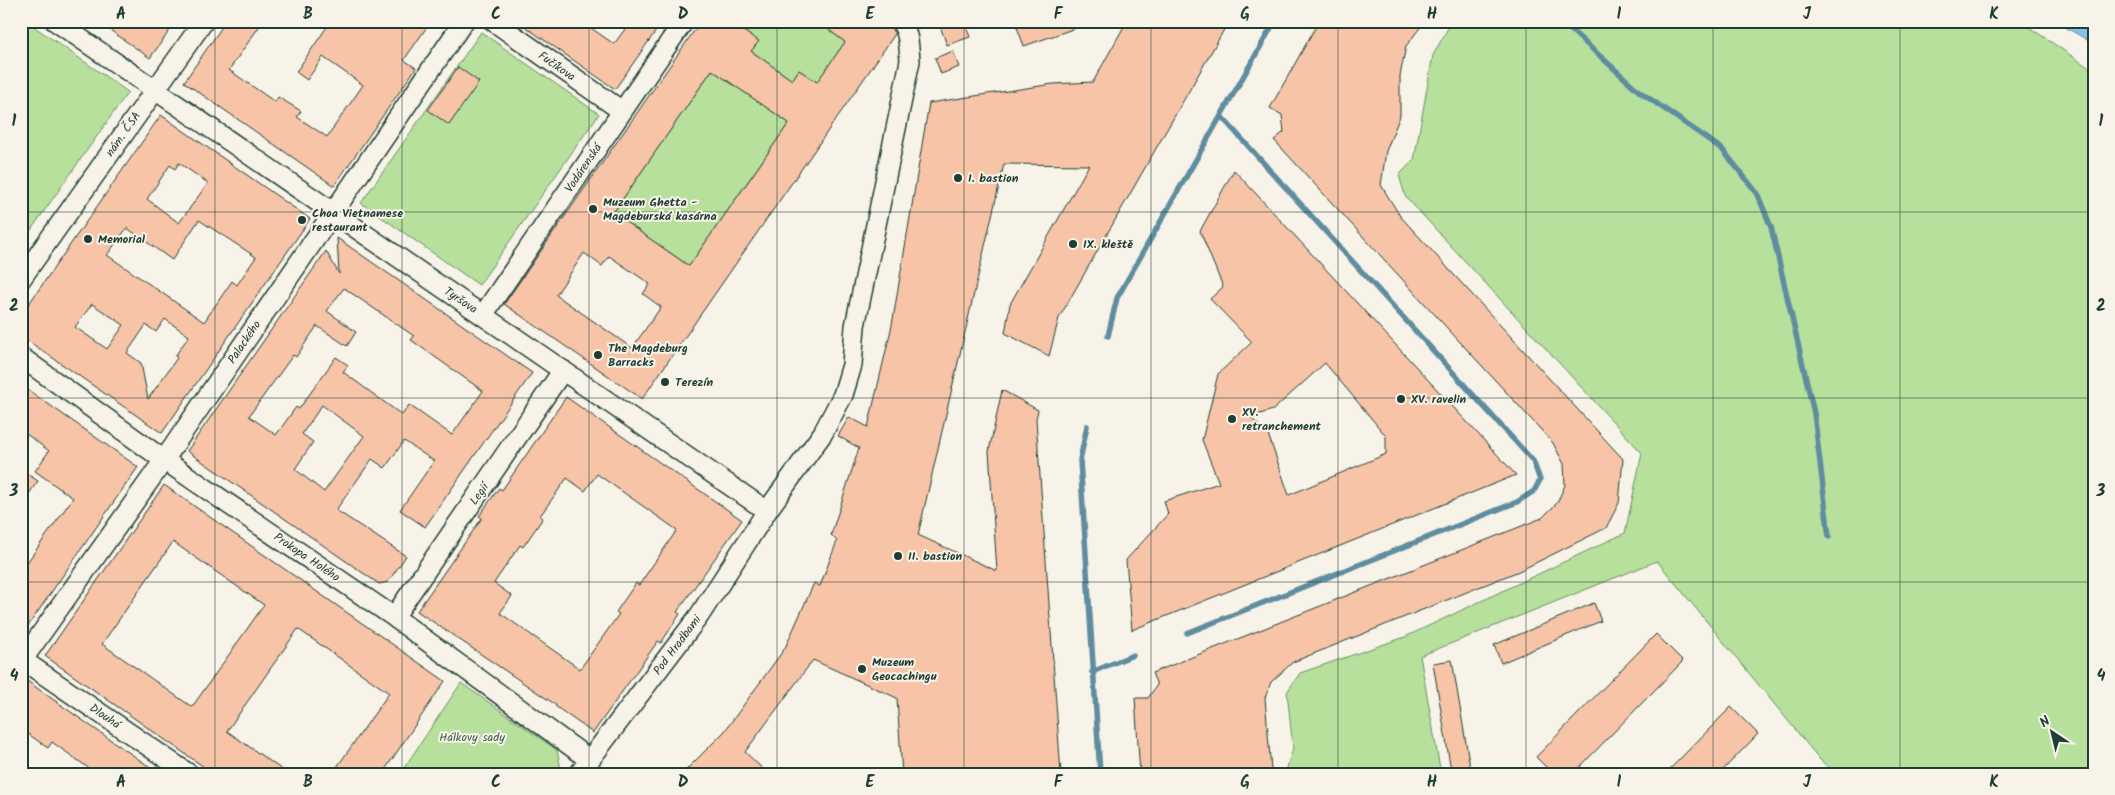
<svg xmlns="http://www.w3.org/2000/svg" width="2115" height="795" font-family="Kalam,sans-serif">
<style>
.green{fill:#b6e09c;stroke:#6a8e68}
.water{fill:#88c1e7;stroke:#5e8c9f}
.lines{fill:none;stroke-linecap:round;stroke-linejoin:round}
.stream{stroke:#5e8c9f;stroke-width:5.5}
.building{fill:#f7c4a7;stroke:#1f3d34;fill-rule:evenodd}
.minor-casing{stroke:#1f3d34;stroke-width:22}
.minor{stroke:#f7f3e8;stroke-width:19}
.grid{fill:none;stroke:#1f3d34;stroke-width:1;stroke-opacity:0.55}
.poi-dot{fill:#1f3d34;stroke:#f7f3e8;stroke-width:2}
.labels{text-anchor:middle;stroke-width:4;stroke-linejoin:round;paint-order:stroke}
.street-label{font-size:12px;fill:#1f3d34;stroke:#f7f3e8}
.poi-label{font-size:12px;font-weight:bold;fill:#1f3d34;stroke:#f7f3e8;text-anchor:start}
.park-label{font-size:12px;fill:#3d5e49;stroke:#f7f3e8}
.neatline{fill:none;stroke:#1f3d34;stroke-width:2}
.grid-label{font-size:16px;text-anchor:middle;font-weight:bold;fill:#1f3d34}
</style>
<rect width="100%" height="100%" fill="#f7f3e8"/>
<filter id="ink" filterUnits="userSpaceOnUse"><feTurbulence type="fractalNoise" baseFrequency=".02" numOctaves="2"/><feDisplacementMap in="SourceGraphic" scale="10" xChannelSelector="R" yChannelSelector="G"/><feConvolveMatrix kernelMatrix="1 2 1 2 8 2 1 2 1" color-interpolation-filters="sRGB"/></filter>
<g filter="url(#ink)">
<path class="green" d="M21 21H26L128 92 21 244Z
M746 21H817L845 42 817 82 799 70 792 80 751 51 758 41 740 29Z
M1452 21H2020L2094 71V774H1837L1821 761 1657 561 1420 656 1441 774H1285L1293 749 1287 692 1300 673 1405 637 1625 533 1642 453 1405 196 1399 175 1414 160 1433 55Z
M481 32 599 114 479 285 361 203Z
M712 70 789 123 689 266 613 213Z
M461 683 557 750 562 774H400Z"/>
<path class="water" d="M2055 21H2094V44Z"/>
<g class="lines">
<path class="stream" d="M1561 21 1640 92 1722 149 1757 193 1771 227 1814 413 1829 537
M1108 336 1117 298 1275 21
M1087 426 1080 460 1100 774
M1187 633 1517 502 1534 491 1540 480 1533 461 1221 116
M1092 672 1133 655"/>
</g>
<path class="building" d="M97 21H158L170 30 150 58Z
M226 21H263L229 70 275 102 278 97 301 111 297 117 327 137 363 85 323 57 307 80 296 72 331 21H431L404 60 416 68 334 186 184 82Z
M517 21H581L614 44 631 21H663L615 89Z
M701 21H746L740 29 759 41 751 51 792 80 799 70 817 82 845 42 817 21H883L890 27 895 34 642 399 504 304ZM712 70 789 123 689 266 613 213ZM584 253 602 266 609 256 650 284 643 294 661 307 632 348 556 295Z
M938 21H964L970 37 947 45Z
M1032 21H1090V23L1024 46 1017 27Z
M1127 21H1229L1059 318 1049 356 1005 333 1010 304 1089 165 1004 164 918 535 997 571 989 451 1002 390 1038 410 1036 419 1061 774H902L897 698 813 660 745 752 768 774H682L724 732 785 648 814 583 820 586 837 541 831 535 859 448 838 436 849 417 868 427 892 325 929 103 1053 84 1093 82Z
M1319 21H1425L1406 46 1400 76V116L1386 151 1381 185 1400 216 1623 459 1619 503 1606 528 1519 571 1293 662 1271 682 1265 698 1271 770 1265 774H1140L1135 698H1148L1157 685 1152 673 1542 518 1557 503 1565 485 1564 464 1553 443 1274 140 1284 132 1282 115 1270 108Z
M953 51 959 67 941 74 935 58Z
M458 67 479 82 449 125 428 110Z
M161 115 310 219 162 433 21 336V315ZM179 163 208 183 179 223 147 199 170 165 175 169ZM199 220 256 257 237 285 232 281 204 322 107 255 127 228 172 260ZM92 304 124 325 107 349 75 327ZM165 319 189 336 175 356 177 358 148 399 141 363 127 353 146 325 156 332Z
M1234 170 1516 475 1132 630 1126 560 1168 514 1164 501 1219 483 1202 440 1218 374 1252 342 1210 299 1223 287 1200 231ZM1325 363 1386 436V454L1289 495 1268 434 1250 417 1273 410Z
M337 238 532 373 425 527 400 510 434 461 404 441 385 468 372 459 336 510 406 556 388 582 379 584 187 451 326 251 339 274ZM344 288 414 336 411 340 483 391 452 435 409 405 402 415 343 372 348 365 336 357 299 409 296 407 276 435 249 416 293 355 296 357 317 326 347 346 356 332 327 311ZM322 405 364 436 324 492 295 469 313 442 302 434Z
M21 385 138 467 21 636V571L73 498 35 471 49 451 21 430Z
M566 397 742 520 677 612 680 614 661 643 658 641 593 733 555 706 556 705 417 611 482 518 479 516 499 488 502 490ZM597 474 677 530 639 585 636 583 616 612 619 614 580 669 500 613 512 596 494 583 520 545 523 547 543 518 540 516 567 478 585 491Z
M21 470 38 481 21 505Z
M164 485 445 681 382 774H332L389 693 298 629 227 731 288 774H214L45 656ZM173 542 264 605 192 707 102 644Z
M1594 603 1601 621 1501 663 1494 645Z
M1656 634 1683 661 1573 774H1553L1536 757Z
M1452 660 1470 767 1451 770 1433 663Z
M27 681 95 729 160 774H97L52 742 48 748 21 729V690Z
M1731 707 1758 734 1719 774H1665Z"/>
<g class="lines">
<defs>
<path id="minor" d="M55 21 767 511
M493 21 622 111
M21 279 204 21
M483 315 684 21
M21 357 164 460 394 617 590 760
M394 617 563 370
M21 659 189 774
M21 662 164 460 464 21
M579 774 699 616 767 511 823 433 843 395 852 365 855 326 910 61C909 48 909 31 900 21"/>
</defs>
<use href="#minor" class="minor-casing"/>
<use href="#minor" class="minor"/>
</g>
</g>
<path class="grid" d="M215 21V774M402 21V774M589 21V774M777 21V774M964 21V774M1151 21V774M1338 21V774M1526 21V774M1713 21V774M1900 21V774M21 212H2094M21 398H2094M21 582H2094"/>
<g class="poi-dot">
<circle cx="958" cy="178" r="5"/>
<circle cx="593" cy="209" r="5"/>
<circle cx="302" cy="220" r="5"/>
<circle cx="88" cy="239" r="5"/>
<circle cx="1073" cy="244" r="5"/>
<circle cx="598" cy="355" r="5"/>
<circle cx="665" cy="382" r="5"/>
<circle cx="1401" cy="399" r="5"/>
<circle cx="1232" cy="419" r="5"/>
<circle cx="898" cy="556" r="5"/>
<circle cx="862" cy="669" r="5"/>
</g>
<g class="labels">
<g class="street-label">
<text transform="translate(557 66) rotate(35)" y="4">Fučíkova</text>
<text transform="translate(123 134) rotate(-55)" y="4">nám. ČSA</text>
<text transform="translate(583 168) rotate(-56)" y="4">Vodárenská</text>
<text transform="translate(461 300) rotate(34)" y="4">Tyršova</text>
<text transform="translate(244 342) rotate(-56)" y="4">Palackého</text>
<text transform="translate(479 494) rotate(-55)" y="4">Legií</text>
<text transform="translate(307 557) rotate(34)" y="4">Prokopa Holého</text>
<text transform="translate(677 645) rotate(-53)" y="4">Pod Hradbami</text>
<text transform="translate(105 716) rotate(34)" y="4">Dlouhá</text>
</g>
<g class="poi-label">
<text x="968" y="182">I. bastion</text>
<text x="603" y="206">Muzeum Ghetta -<tspan x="603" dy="14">Magdeburská kasárna</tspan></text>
<text x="312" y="217">Choa Vietnamese<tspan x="312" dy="14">restaurant</tspan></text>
<text x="98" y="243">Memorial</text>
<text x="1083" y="248">IX. kleště</text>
<text x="608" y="352">The Magdeburg<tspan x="608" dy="14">Barracks</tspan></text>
<text x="675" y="386">Terezín</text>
<text x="1411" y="403">XV. ravelin</text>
<text x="1242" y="416">XV.<tspan x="1242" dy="14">retranchement</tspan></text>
<text x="908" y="560">II. bastion</text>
<text x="872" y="666">Muzeum<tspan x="872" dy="14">Geocachingu</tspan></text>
</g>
<g class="park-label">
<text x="472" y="741">Hálkovy sady</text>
</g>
</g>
<rect width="2115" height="795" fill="none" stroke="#f7f3e8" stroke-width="55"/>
<g transform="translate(2052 732) rotate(325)" stroke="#f7f3e8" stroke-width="4" paint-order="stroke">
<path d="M0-4L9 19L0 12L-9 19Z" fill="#1f3d34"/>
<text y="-8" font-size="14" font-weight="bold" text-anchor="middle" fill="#1f3d34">N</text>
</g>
<rect x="28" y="28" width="2060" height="740" class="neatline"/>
<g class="grid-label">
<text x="121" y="19">A</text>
<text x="308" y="19">B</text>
<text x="496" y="19">C</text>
<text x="683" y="19">D</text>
<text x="870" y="19">E</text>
<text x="1058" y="19">F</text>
<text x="1245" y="19">G</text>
<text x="1432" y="19">H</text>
<text x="1619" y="19">I</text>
<text x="1807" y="19">J</text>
<text x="1994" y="19">K</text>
<text x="14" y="126">1</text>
<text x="2101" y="126">1</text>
<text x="14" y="311">2</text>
<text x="2101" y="311">2</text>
<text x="14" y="496">3</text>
<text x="2101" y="496">3</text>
<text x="14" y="681">4</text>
<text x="2101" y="681">4</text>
<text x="121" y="787">A</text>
<text x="308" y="787">B</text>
<text x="496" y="787">C</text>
<text x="683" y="787">D</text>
<text x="870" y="787">E</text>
<text x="1058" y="787">F</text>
<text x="1245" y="787">G</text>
<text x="1432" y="787">H</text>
<text x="1619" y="787">I</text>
<text x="1807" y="787">J</text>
<text x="1994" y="787">K</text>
</g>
</svg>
